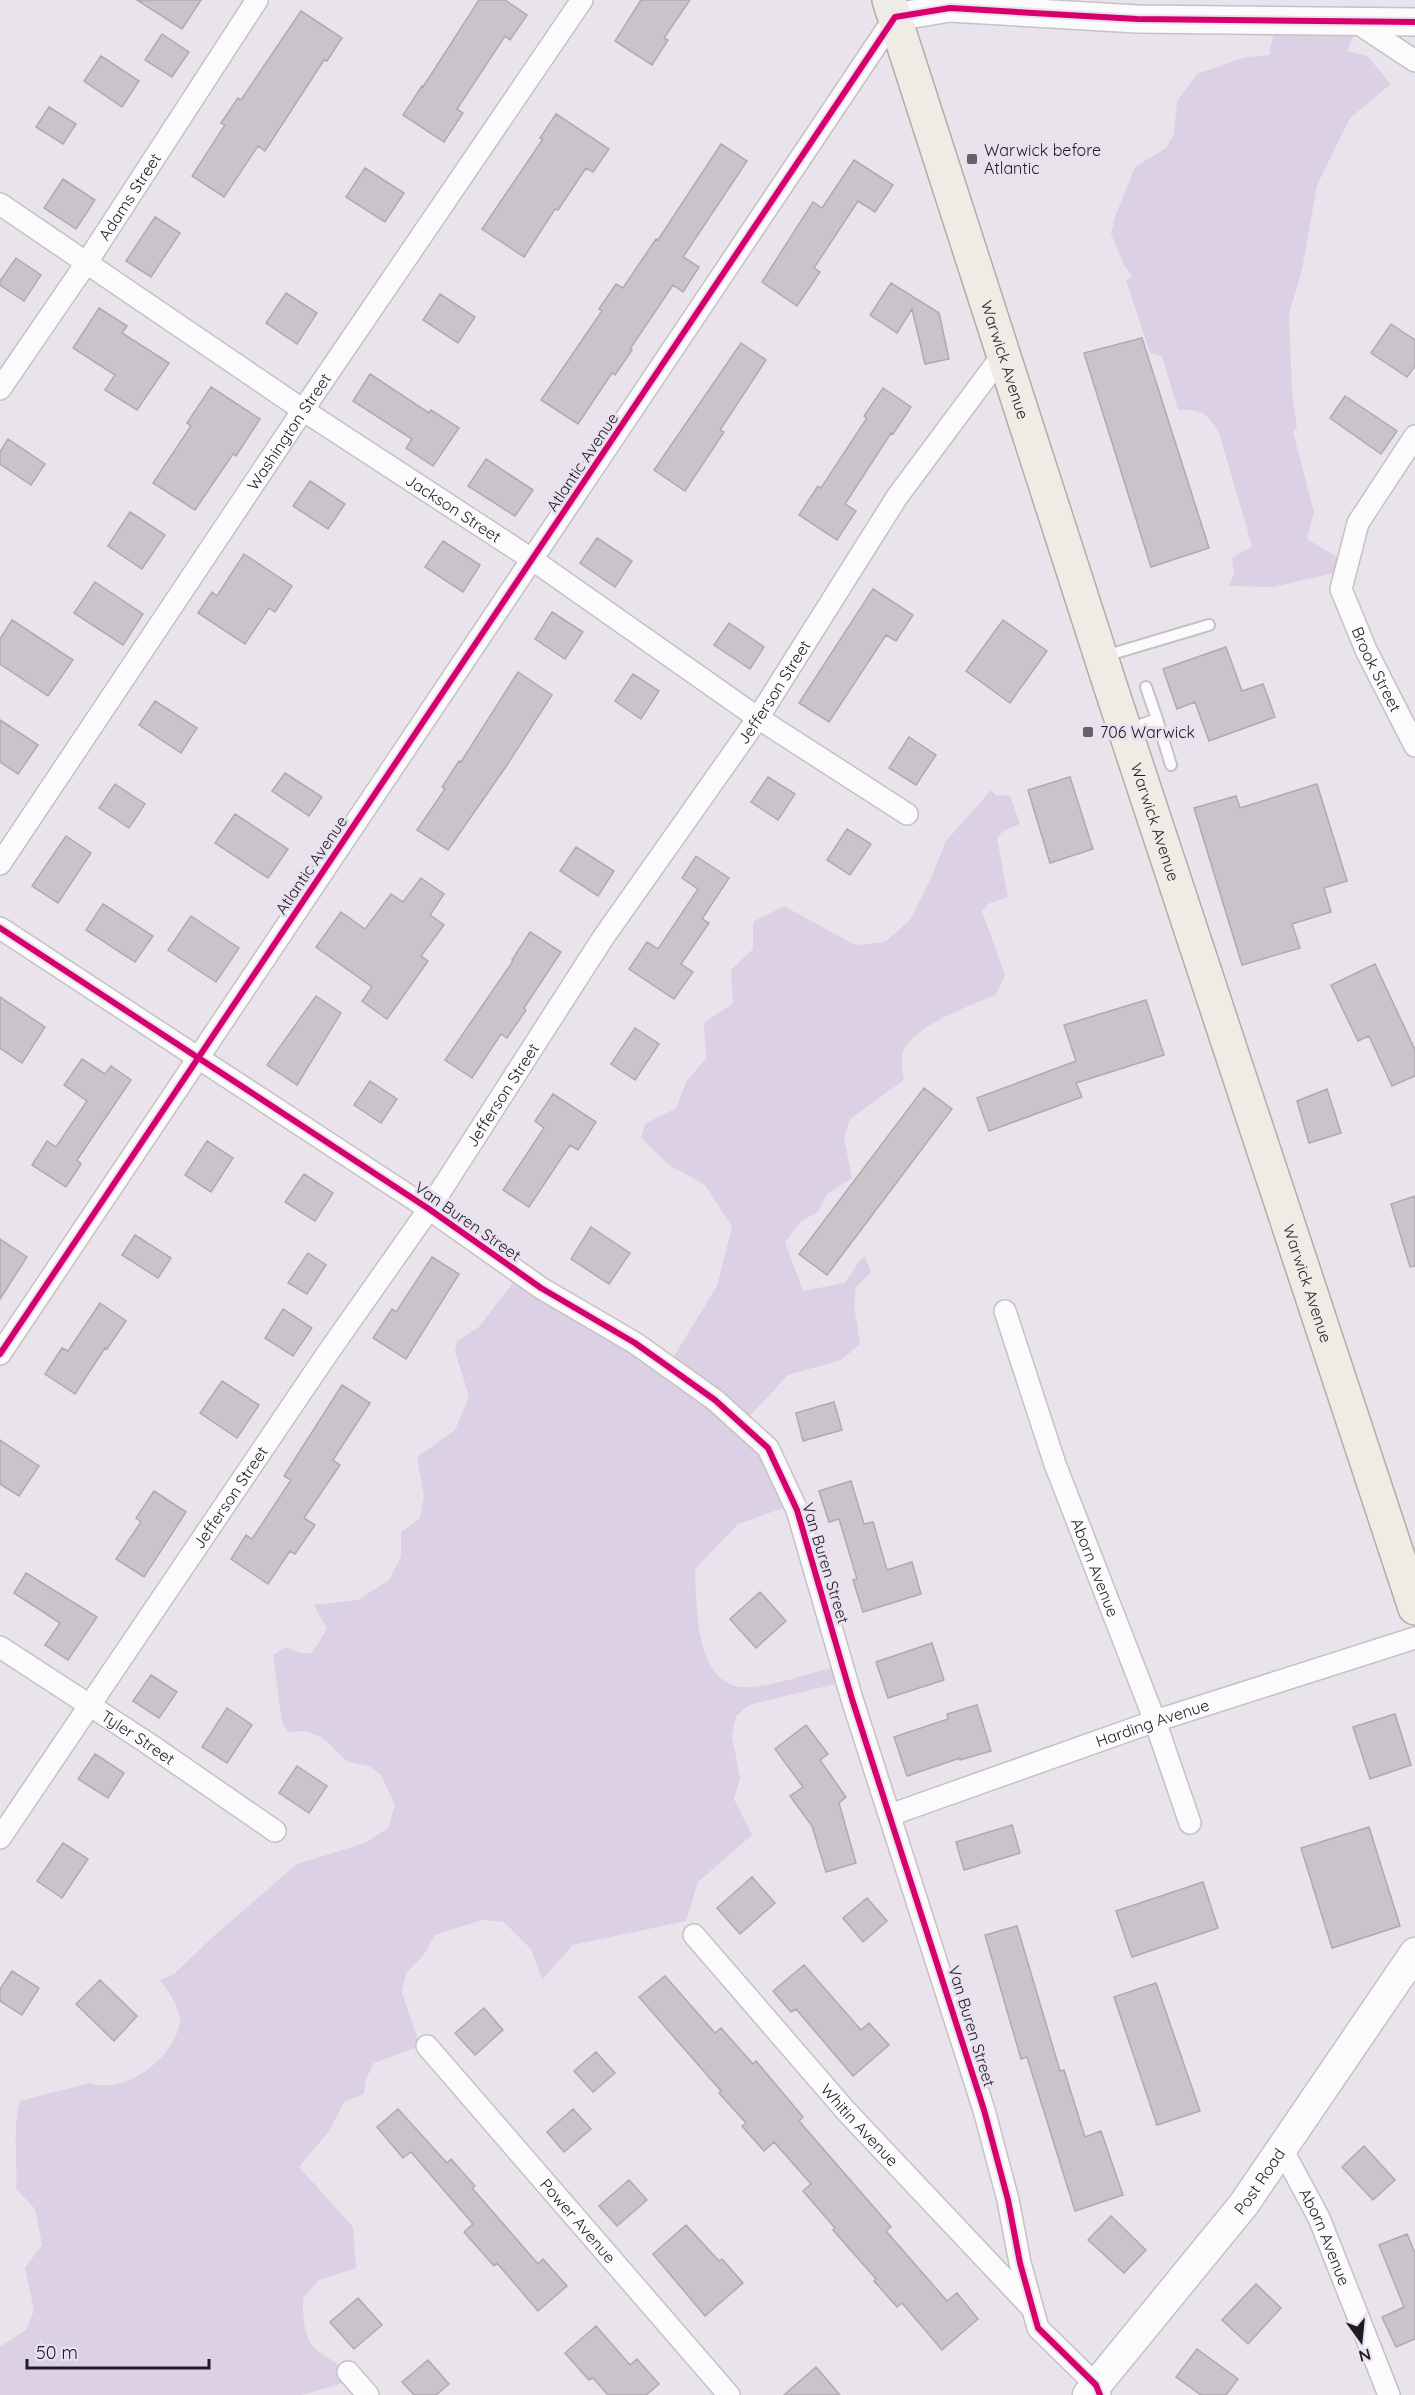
<svg xmlns="http://www.w3.org/2000/svg" width="1415" height="2395" font-family="Quicksand,sans-serif">
<style>
.green{fill:#dbd0e4}
.building{fill:#c8c4ca;stroke:#aeaab1;stroke-width:1.5}
.lines{fill:none;stroke-linecap:round;stroke-linejoin:round}
.service-casing{stroke:#c4c1c7;stroke-width:14}
.minor-casing{stroke:#c4c1c7;stroke-width:24}
.tertiary-casing{stroke:#c4c1c7;stroke-width:30}
.secondary-casing{stroke:#c4c1c7;stroke-width:33}
.primary-casing{stroke:#b4aca5;stroke-width:36}
.service{stroke:#fcfbfc;stroke-width:10}
.minor{stroke:#fcfbfc;stroke-width:21}
.tertiary{stroke:#fcfbfc;stroke-width:27}
.secondary{stroke:#fcfbfc;stroke-width:30}
.primary{stroke:#efece6;stroke-width:33}
.cycleway-casing{stroke:#e9e1f0;stroke-width:10}
.cycleway{stroke:#d6006c;stroke-width:6}
.poi-dot{fill:#666168;stroke:#e9e1f0;stroke-width:2}
.labels{text-anchor:middle;stroke-width:6;stroke-linejoin:round;paint-order:stroke}
.poi-label{font-size:16px;fill:#1f1b21;stroke:#e9e1f0;text-anchor:start}
.street-label{font-size:16px;fill:#1f1b21;stroke:#e9e1f0}
</style>
<rect width="100%" height="100%" fill="#e9e4ec"/>
<path class="green" d="M1358 25 1347 51 1367 56 1391 84 1350 118 1317 185 1302 270 1289 314 1292 394 1297 428 1293 432 1314 512 1307 539 1346 562 1338 572 1273 587 1229 586 1234 574 1232 558 1252 546 1219 433C1209 414 1200 408 1178 410L1162 356 1150 353 1126 280 1133 277 1124 265 1111 234 1115 217 1135 167 1166 148 1174 134 1177 101 1197 74 1246 57 1269 55 1274 31Z
M991 790 997 796 1010 795 1020 824 1003 831 997 838 1008 897 988 904 982 911 1005 975 996 995C971 1005 914 1025 903 1052 900 1059 903 1072 904 1080L850 1119 844 1138 852 1178 827 1194 818 1212 801 1221 785 1242 803 1291 845 1283 860 1260 865 1257 871 1272 856 1287 854 1305 860 1344 841 1360 788 1375 742 1424 768 1451 789 1506 738 1524 695 1569C697 1607 694 1693 752 1687 780 1684 811 1673 838 1666L844 1682 749 1705 736 1716 732 1736 740 1778 734 1799 752 1835 698 1882 686 1921 573 1945 542 1980 531 1949 504 1922 482 1920 435 1935 423 1956 406 1973 402 1993 420 2046 374 2063 366 2079 364 2094 344 2102 329 2131 299 2167 353 2227 356 2268 319 2280 303 2298C303 2313 303 2332 312 2345 323 2359 345 2362 349 2381L302 2395H0V2347L27 2329 34 2310 25 2268 42 2245 35 2209 16 2189C18 2160 12 2129 20 2101L90 2083C125 2096 175 2057 180 2022 181 2009 168 1990 160 1980L174 1974 216 1934 297 1864 365 1843 388 1828 395 1805 381 1775 369 1766 348 1762 323 1738 306 1731 288 1732 282 1722 273 1655 286 1647 300 1653H312L327 1629 314 1605 358 1600 389 1580 401 1557V1532L420 1518 424 1496 417 1457 455 1430 469 1396 455 1352 457 1341 478 1328 516 1279 668 1366 717 1286 732 1227 705 1185 669 1165 641 1138 645 1124 676 1108 687 1080 706 1059 704 1023 733 1003 731 970 753 949V922L784 906 855 945 885 942 910 920 931 878 946 841Z"/>
<path class="building" d="M137 0H201L182 29Z
M479 0H505L527 15 510 40 505 36 457 109 463 113 444 142 403 115 422 86 423 87Z
M641 0H690L664 38 668 40 652 65 615 41Z
M301 11 342 38 327 61 324 60 265 151 258 146 224 197 192 176 225 125 221 123 238 98 241 100Z
M162 34 189 52 172 77 145 60Z
M101 56 139 81 122 107 84 81Z
M49 107 76 124 63 144 36 127Z
M556 114 609 149 593 172 586 168 558 210 555 209 524 257 482 229 543 139 540 138Z
M721 144 747 161 683 257 699 267 683 292 673 285 630 349 632 350 615 375 612 373 578 424 541 400 602 311 599 309 616 284 623 288 656 239 658 240Z
M854 160 893 185 875 212 858 201 814 268 820 272 797 306 762 282 813 202 822 208Z
M365 168 404 193 385 222 346 197Z
M63 179 95 200 76 229 44 208Z
M155 217 180 233 151 277 126 261Z
M16 258 41 275 24 301 0 285V281Z
M891 283 939 313 949 359 925 364 912 309 897 333 870 315Z
M286 293 317 313 297 344 266 323Z
M440 294 475 317 458 343 423 320Z
M99 308 127 326 122 333 169 363 137 410 105 390 115 375 73 348Z
M1391 324 1415 340V366L1407 377 1371 353Z
M1142 338 1209 548 1151 567 1084 353Z
M741 343 766 360 720 430 724 432 685 491 654 470Z
M370 374 429 413 431 410 459 428 433 466 406 448 412 439 353 401Z
M211 387 260 419 236 456 233 454 195 510 153 483 191 426 187 423Z
M883 388 911 407 893 434 891 433 845 504 856 511 837 540 799 515 818 486 821 488 867 418 864 416Z
M1345 396 1397 431 1381 454 1330 418Z
M8 439 45 464 31 485 0 464V452Z
M486 459 533 490 515 516 468 486Z
M310 481 345 504 328 529 293 506Z
M130 512 165 535 142 569 108 546Z
M597 538 632 561 615 587 580 563Z
M443 541 480 565 463 592 425 567Z
M244 554 292 586 275 612 269 608 245 644 198 613 212 592 217 596Z
M95 582 143 614 123 645 74 613Z
M873 589 913 615 896 641 886 635 829 722 799 703Z
M552 612 583 632 565 659 535 639Z
M12 620 73 660 48 696 0 664V639Z
M1003 620 1047 651 1010 703 966 671Z
M729 623 764 647 750 669 714 645Z
M1226 647 1242 691 1263 684 1275 717 1209 741 1195 702 1177 709 1163 669Z
M518 672 552 695 507 765 448 850 417 830 445 789 442 787 459 761 461 762Z
M633 674 659 691 641 719 615 701Z
M155 701 197 728 181 753 139 725Z
M0 720 38 745 18 774 0 762Z
M909 737 936 755 916 785 889 768Z
M285 773 322 797 309 816 272 791Z
M768 777 795 794 778 820 751 802Z
M1070 777 1093 849 1050 863 1028 790Z
M115 784 145 804 129 828 99 808Z
M1317 784 1347 881 1324 888 1331 912 1292 924 1300 948 1242 965 1194 808 1236 796 1240 808Z
M235 814 288 849 268 878 215 843Z
M847 829 871 844 850 875 827 860Z
M66 836 91 853 58 903 32 886Z
M576 847 614 871 598 896 560 871Z
M696 856 729 878 702 919 709 923 681 964 693 972 674 999 629 969 647 942 658 949 698 889 682 878Z
M421 878 444 894 430 915 444 925 421 956 428 961 387 1019 362 1001 372 987 316 947 341 912 365 929 391 894 403 902Z
M103 904 153 936 135 962 86 930Z
M191 916 239 948 216 982 168 950Z
M530 932 561 952 524 1008 526 1010 507 1038 501 1034 472 1078 445 1060 513 961 512 960Z
M1375 964 1415 1050V1076L1392 1086 1369 1036 1358 1041 1331 985Z
M316 996 341 1013 297 1085 267 1065Z
M0 997 45 1027 22 1063 0 1048Z
M1146 1000 1164 1055 1076 1083 1082 1097 989 1131 977 1098 1076 1061 1064 1025Z
M635 1028 659 1044 635 1080 611 1064Z
M82 1059 105 1074 111 1066 131 1080 77 1160 81 1164 66 1187 32 1165 47 1141 56 1147 87 1101 64 1085Z
M370 1081 397 1099 381 1123 354 1105Z
M924 1088 952 1109 827 1275 799 1254Z
M1327 1089 1341 1133 1309 1143 1297 1101Z
M553 1094 596 1122 578 1150 570 1145 529 1207 503 1190 544 1128 535 1121Z
M207 1141 233 1158 211 1192 185 1175Z
M304 1174 333 1193 315 1221 285 1202Z
M1415 1196V1266L1410 1267 1391 1204Z
M591 1227 630 1253 609 1284 571 1259Z
M135 1235 171 1258 158 1278 122 1255Z
M0 1239 27 1257 0 1299Z
M308 1253 326 1265 307 1294 288 1283Z
M432 1257 459 1274 406 1359 373 1338 392 1309 396 1312Z
M100 1303 126 1321 107 1349 105 1348 75 1394 45 1374 62 1348 68 1351Z
M283 1309 312 1328 293 1356 265 1338Z
M222 1381 259 1405 237 1438 200 1413Z
M342 1385 370 1403 333 1460 340 1465 304 1518 315 1525 295 1554 290 1551 268 1584 231 1559 246 1535 252 1539 291 1480 284 1476Z
M834 1402 842 1430 803 1441 796 1413Z
M0 1440 39 1466 19 1496 0 1484Z
M851 1481 864 1524 873 1522 887 1570 912 1562 921 1594 863 1612 853 1580 857 1579 839 1519 829 1522 819 1491Z
M154 1491 186 1512 144 1577 116 1559 141 1522 136 1518Z
M26 1573 97 1617 68 1660 45 1645 60 1623 14 1593Z
M760 1592 786 1621 756 1648 730 1619Z
M932 1643 944 1680 888 1698 876 1662Z
M151 1675 177 1692 159 1718 133 1701Z
M977 1705 991 1751 960 1760V1758L907 1776 894 1737 948 1719 947 1714Z
M227 1708 252 1725 227 1763 202 1747Z
M1395 1714 1411 1765 1370 1779 1353 1727Z
M806 1725 828 1754 820 1760 846 1797 839 1803 856 1863 826 1872 812 1826 790 1796 803 1787 775 1749Z
M95 1754 124 1773 108 1798 78 1779Z
M297 1766 327 1786 309 1813 279 1793Z
M1012 1825 1020 1853 964 1870 956 1842Z
M1369 1827 1400 1926 1332 1948 1301 1848Z
M63 1843 88 1859 62 1898 37 1881Z
M752 1877 775 1903 740 1934 717 1908Z
M1203 1882 1218 1928 1132 1957 1116 1911Z
M867 1898 887 1921 863 1942 843 1918Z
M1017 1926 1060 2071 1064 2070 1085 2137 1101 2131 1123 2195 1075 2211 1027 2057 1021 2059 985 1935Z
M804 1965 861 2030 869 2023 889 2045 853 2076 796 2009 791 2012 773 1991Z
M12 1971 39 1988 22 2015 0 2001V1989Z
M665 1976 715 2033 721 2028 753 2064 756 2061 803 2117 799 2121 891 2227 886 2231 947 2301 957 2293 978 2319 942 2350 902 2303 897 2307 874 2281 876 2279 833 2230 835 2228 803 2191 811 2184 774 2142 764 2151 742 2126 746 2123 719 2093 721 2091 639 1997Z
M100 1980 137 2016 114 2041 76 2004Z
M1156 1983 1200 2111 1157 2125 1114 1997Z
M484 2008 503 2030 475 2055 455 2033Z
M596 2052 615 2073 593 2092 574 2071Z
M398 2109 447 2163 451 2159 475 2186 472 2188 538 2264 543 2259 567 2286 538 2311 497 2263 494 2266 464 2232 473 2224 411 2152 403 2158 377 2127Z
M573 2109 591 2129 564 2152 547 2132Z
M1364 2146 1395 2180 1373 2200 1342 2167Z
M629 2180 647 2200 617 2226 599 2206Z
M1111 2216 1146 2250 1124 2273 1088 2240Z
M686 2225 719 2261 722 2259 743 2283 705 2316 653 2254Z
M1407 2234 1415 2253V2339L1396 2347 1382 2317 1404 2307 1379 2245Z
M1256 2284 1281 2308 1248 2344 1222 2320Z
M358 2298 382 2325 354 2349 330 2322Z
M596 2326 630 2365 637 2359 659 2384 646 2395H608L593 2378 589 2380 565 2353Z
M1197 2349 1238 2379 1226 2395H1201L1176 2377Z
M428 2360 449 2384 436 2395H414L402 2382Z
M816 2367 840 2395H784Z"/>
<g class="lines">
<defs>
<path id="service" d="M1105 656 1209 625
M1157 719 1171 765
M1128 729 1157 719 1146 687"/>
<g id="minor">
<path d="M1356 22 1415 61"/>
<path id="s1" d="M0 204 303 410 533 560 758 718 907 814"/>
<path id="s2" d="M0 389 87 262 257 0"/>
<path id="s3" d="M1415 436 1358 523 1341 589 1366 650 1415 746"/>
<path id="s4" d="M0 864 303 410 582 0"/>
<path d="M0 928 429 1209 541 1288 635 1343 715 1400 768 1448 797 1510 852 1699 984 2110 1008 2200 1020 2263 1038 2328 1096 2385 1100 2395"/>
<path id="s5" d="M1005 1311 1055 1464 1155 1721 1190 1823"/>
<path d="M0 1354 895 17"/>
<path id="s6" d="M0 1647 146 1742 275 1831"/>
<path id="s7" d="M890 1815 1155 1721 1415 1638"/>
<path id="s8" d="M0 1838 327 1354 429 1209 603 938 758 718 897 497 1004 353"/>
<path id="s9" d="M694 1935 846 2111 1030 2306"/>
<path id="s10" d="M427 2046 729 2395"/>
<path id="s11" d="M1282 2149 1319 2218 1389 2395"/>
<path d="M348 2372 368 2395"/>
</g>
<path id="tertiary" d="M895 17 950 8 1137 19 1415 22"/>
<g id="secondary">
<path id="s12" d="M1088 2395 1244 2204 1415 1953"/>
</g>
<g id="primary">
<path id="s13" d="M889 0 1110 685 1415 1608"/>
</g>
</defs>
<use href="#service" class="service-casing"/>
<use href="#minor" class="minor-casing"/>
<use href="#tertiary" class="tertiary-casing"/>
<use href="#secondary" class="secondary-casing"/>
<use href="#primary" class="primary-casing"/>
<use href="#service" class="service"/>
<use href="#minor" class="minor"/>
<use href="#tertiary" class="tertiary"/>
<use href="#secondary" class="secondary"/>
<use href="#primary" class="primary"/>
<defs>
<path id="cycleway" d="M0 928 429 1209 541 1288 635 1343 715 1400 768 1448 797 1510 852 1699 984 2110 1008 2200 1020 2263 1038 2328 1096 2385 1100 2395
M0 1354 895 17 950 8 1137 19 1415 22"/>
</defs>
<use href="#cycleway" class="cycleway-casing"/>
<use href="#cycleway" class="cycleway"/>
</g>
<g class="poi-dot">
<rect x="966" y="153" width="12" height="12" rx="3"/>
<rect x="1082" y="726" width="12" height="12" rx="3"/>
</g>
<g class="labels">
<g class="poi-label">
<text x="984" y="156">Warwick before<tspan x="984" dy="18">Atlantic</tspan></text>
<text x="1100" y="738">706 Warwick</text>
</g>
<g class="street-label">
<text dy="6" stroke="none"><textPath href="#s2" startOffset="232">Adams Street</textPath></text>
<text dy="6" stroke="none"><textPath href="#s13" startOffset="378">Warwick Avenue</textPath></text>
<text dy="6" stroke="none"><textPath href="#s4" startOffset="520">Washington Street</textPath></text>
<text transform="translate(582 462) rotate(-56)" y="6">Atlantic Avenue</text>
<text dy="6" stroke="none"><textPath href="#s1" startOffset="546">Jackson Street</textPath></text>
<text dy="6" stroke="none"><textPath href="#s3" startOffset="260">Brook Street</textPath></text>
<text dy="6" stroke="none"><textPath href="#s8" startOffset="1383">Jefferson Street</textPath></text>
<text dy="6" stroke="none"><textPath href="#s13" startOffset="864">Warwick Avenue</textPath></text>
<text transform="translate(311 865) rotate(-56)" y="6">Atlantic Avenue</text>
<text dy="6" stroke="none"><textPath href="#s8" startOffset="897">Jefferson Street</textPath></text>
<text transform="translate(468 1221) rotate(35)" y="6">Van Buren Street</text>
<text dy="6" stroke="none"><textPath href="#s13" startOffset="1350">Warwick Avenue</textPath></text>
<text dy="6" stroke="none"><textPath href="#s8" startOffset="411">Jefferson Street</textPath></text>
<text transform="translate(826 1563) rotate(73)" y="6">Van Buren Street</text>
<text dy="6" stroke="none"><textPath href="#s5" startOffset="272">Aborn Avenue</textPath></text>
<text dy="6" stroke="none"><textPath href="#s7" startOffset="278">Harding Avenue</textPath></text>
<text dy="6" stroke="none"><textPath href="#s6" startOffset="165">Tyler Street</textPath></text>
<text transform="translate(972 2026) rotate(73)" y="6">Van Buren Street</text>
<text dy="6" stroke="none"><textPath href="#s9" startOffset="252">Whitin Avenue</textPath></text>
<text dy="6" stroke="none"><textPath href="#s12" startOffset="274">Post Road</textPath></text>
<text dy="6" stroke="none"><textPath href="#s10" startOffset="231">Power Avenue</textPath></text>
<text dy="6" stroke="none"><textPath href="#s11" startOffset="98">Aborn Avenue</textPath></text>
</g>
</g>
<g transform="translate(1361 2341) rotate(165)" stroke="#e9e1f0" stroke-width="4.5" paint-order="stroke">
<path d="M0-4.5L10 22L0 15L-10 22Z" fill="#1f1b21"/>
<text y="-9" font-size="16" font-weight="bold" text-anchor="middle" fill="#1f1b21">N</text>
</g>
<path d="M27 2359v9h182v-9" fill="none" stroke="#1f1b21" stroke-width="3"/>
<text x="36" y="2359" font-size="18" fill="#1f1b21" stroke="#e9e1f0" stroke-width="4.5" paint-order="stroke">50 m</text>
</svg>
